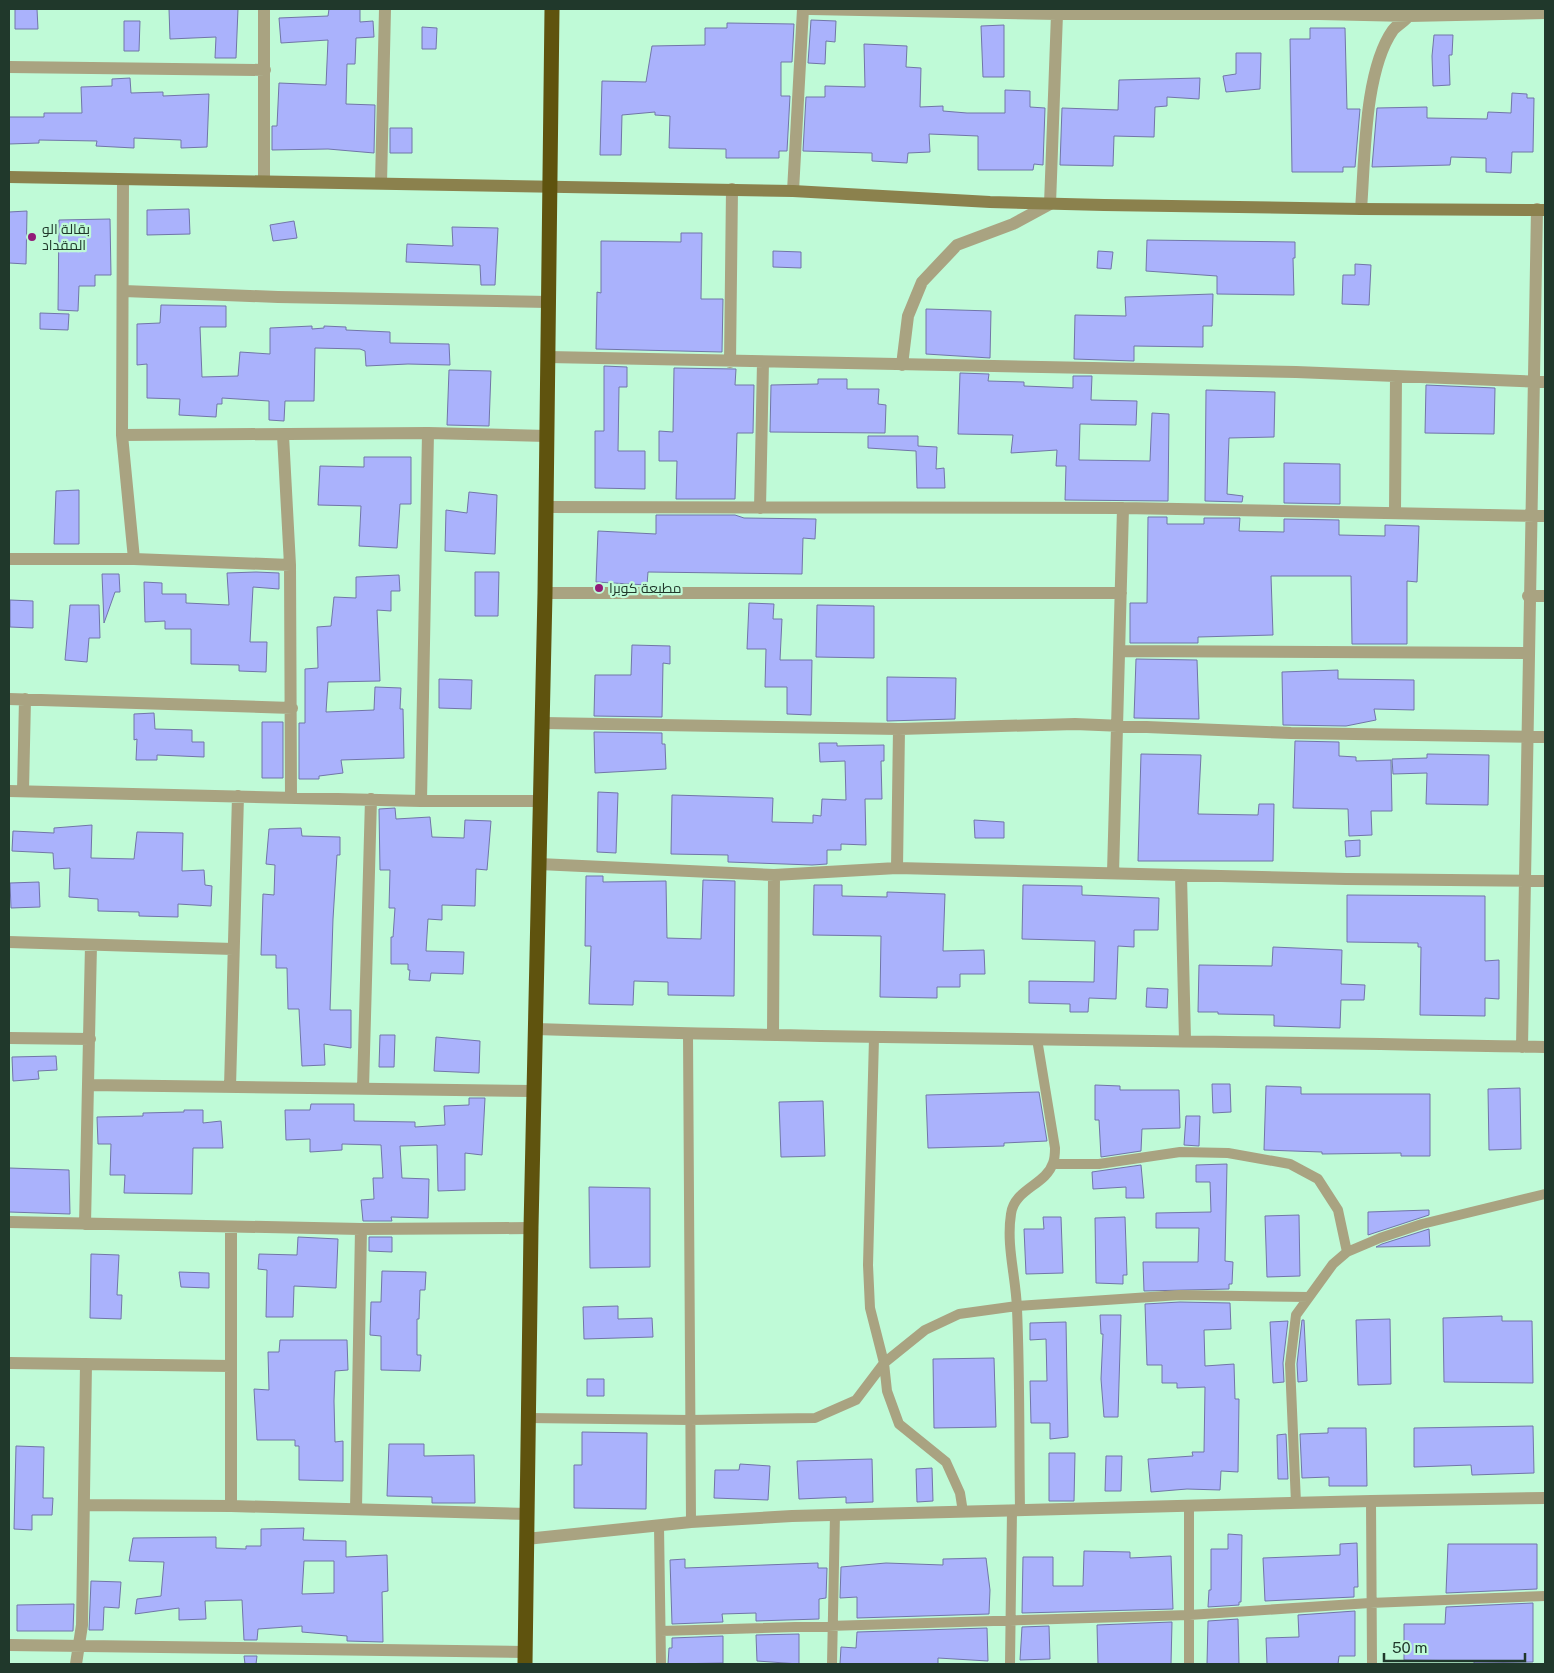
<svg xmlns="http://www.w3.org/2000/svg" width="1554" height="1673" font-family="'Public Sans',Cairo,sans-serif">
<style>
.building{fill:#aab2fc;stroke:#7176a8;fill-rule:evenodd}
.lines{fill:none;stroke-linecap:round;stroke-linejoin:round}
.lane{stroke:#a9a381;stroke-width:10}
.street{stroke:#a9a381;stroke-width:12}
.secondary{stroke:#8b814d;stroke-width:12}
.highway{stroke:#5f530e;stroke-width:15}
.poi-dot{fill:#921a78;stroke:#bffad7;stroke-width:2}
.labels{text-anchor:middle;stroke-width:4.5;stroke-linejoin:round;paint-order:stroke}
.poi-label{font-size:14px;fill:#20382b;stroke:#bffad7;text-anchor:start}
</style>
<rect width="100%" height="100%" fill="#bffad7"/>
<path class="building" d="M15 9H37L38 29H15Z
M169 9H238L236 58H215L216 37 170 39Z
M329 9H360V22L373 21 374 37 356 38 355 64H347L346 104 375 105 374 153 328 149 272 150V126H277L279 83 326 85 328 40 281 43 279 18 328 16Z
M811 20 836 21 835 42 826 41 825 64 808 63Z
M124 21H140L139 51H124Z
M727 23 794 24 792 62H781V96H790L787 151H779V158H726V149L669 148 670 116 655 115V112L622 115 621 155H600L602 81 646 82 652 46 705 45V28H727Z
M1004 25V77H983L981 26Z
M422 27 437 28 436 49H422Z
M1310 28H1345L1347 109H1360L1355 167H1343V172H1292L1290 39H1310Z
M1434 35H1453L1452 55H1449L1450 85 1433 86 1432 56Z
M864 44 907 46 906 67 921 68 920 107 943 106V111L967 113H1005V90L1030 91V107L1045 108 1043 165 1034 164 1033 170H978V136L929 134 930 152 908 153 907 163 872 161V153L803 151 806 97H825V86L865 87Z
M1236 53H1261L1260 89 1226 92 1223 76 1236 74Z
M130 78 131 93 163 92V96L209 94 207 147 181 148V140L134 138V148L96 146 97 141 39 140V143L9 144V117H44V113H82L81 87 112 86V79Z
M1200 78 1199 99 1167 97V106L1155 107 1154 137 1114 136 1113 166 1060 165 1062 108 1118 110 1119 80Z
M1512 93 1527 94V98H1534L1533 152H1512L1511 173 1486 172V158L1451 157 1450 165 1372 167 1377 108 1427 107V118L1487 119 1488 112 1511 113Z
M390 128H412V153H390Z
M189 209 190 234 147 235V210Z
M27 211 26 264 9 263V212Z
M110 219 111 275H95V286H79L78 311 58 310 59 220Z
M294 221 297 238 273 241 270 225Z
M452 227 498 228 495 285H481L480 265 406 262 407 244 453 246Z
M681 233H702L701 299H723L722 352 596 349 597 292 601 293V241L681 242Z
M1147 240 1295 242V258H1293L1294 295 1217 294V276L1146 271Z
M773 251 801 252V268L773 267Z
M1098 251 1113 252 1111 269 1097 268Z
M1355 264 1371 265 1369 305 1342 304 1343 275H1355Z
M1213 294 1212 326H1203V347L1134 346V361L1074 359 1075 315 1126 316 1125 297Z
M161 305 226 306V327H200L202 377 238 376 240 352 270 354V328L312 326V329L324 328V326L346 327V330L390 332V343L449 344 450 365 408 364 366 366 365 351 360 349 315 348 314 401H285L284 421 269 420V401L222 398V404H217L216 417 179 415 180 399 147 398V364L137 365V324L160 323Z
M926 309 991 311 990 358 926 354Z
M40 313 69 314 68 330 40 329Z
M604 366 627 367V387H619L618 451H645V489L595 488V431H604Z
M674 368 736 369 735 385H754L753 433H737L735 499H676L677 461H659V431L673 432Z
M449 370 491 371 489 426 447 425Z
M960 373 989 374 988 381 1024 382V386L1073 388V376H1092L1091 400 1137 401 1136 425 1080 424 1079 460 1150 461 1152 413 1169 414 1168 501 1065 500 1066 466H1056L1057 450 1011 453 1013 435 958 434Z
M818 379H847V389H879L878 404 886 405 885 433 770 432 771 385 818 384Z
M1426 385 1495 388 1494 434 1425 433Z
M1206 390 1275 392 1274 437 1229 438 1227 494 1243 496 1242 502 1205 501Z
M868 436H918V446L937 447 936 469 944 468 945 488H917L916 451 868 448Z
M364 457H411V504H400L397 548 359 546 361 506 318 505 320 466 364 467Z
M1284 463 1340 464V504L1284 503Z
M79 490V544H54L56 491Z
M469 492 497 495 495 554 445 551 446 510 467 513Z
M656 515H735L744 518 816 519 815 539 803 538 802 574 648 572 647 585 596 582 598 531 656 534Z
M1148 517H1167V524H1204V518H1240L1239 531 1284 532V519L1339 520V535L1385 536V525L1419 526 1417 582 1407 581V644H1352L1351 576H1271L1273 635 1198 637V643H1130V603H1147Z
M256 572 279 573V589L253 587 250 642H267L266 672 239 671V665L191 664V629H165V621L145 622 144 582 162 583V594H186V603L229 605 227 573Z
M475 572H499L498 616H475Z
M102 574H119L120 592H115L104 623Z
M399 575 400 591H391V611L377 610 380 681 328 682 326 712 374 710 375 687 401 688 400 709H403L404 758 341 760 343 773 319 776V779H299V723H305V669L318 668 317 627 331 626 334 597 356 598V577Z
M10 600 33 601V628L10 627Z
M749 603 774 604 773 619H782L780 660H812L811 715 787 714V687H765L766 649H747Z
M70 605H99L100 638H89L87 662 65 660Z
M817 605 874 606V658L816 657Z
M632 645 670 646V664L663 663 662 717 594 716 595 675H631Z
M1136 659 1197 660 1199 719 1134 718Z
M1338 670V679L1414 680V710L1374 709 1376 720 1346 726 1283 725 1282 672Z
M887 677 956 678 955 719 887 721Z
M439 679 472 680 471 709 439 708Z
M154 713 155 729 192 730V742H204V757L157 755V760H136L137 739 134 740V714Z
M262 722H283V778H262Z
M594 732 662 733V744H665L666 769 595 773Z
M1295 741 1339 742V756L1356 757V761L1391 760 1392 811H1371L1372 835 1349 836 1348 809 1293 808Z
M819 743H837V746L884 745V761H881L882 799H865L866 845 841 844V850H827V864L812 865 728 862V855L671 854 672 795 773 798 772 822 813 823V815L821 816 822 799 846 800 845 761 820 762Z
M1141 754 1201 755 1198 814 1258 815 1259 804H1274L1273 861H1138Z
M1427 754 1489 755 1488 805 1426 804 1427 773 1393 774 1392 759 1427 758Z
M598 792 618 793 616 853 597 852Z
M395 808 396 819 430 817 432 837 464 838 465 820 491 821 487 870 476 869 475 906 442 905V920L428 919 426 951 464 952 463 974 431 973 430 981 409 980 410 970H408V964H391V937H393L395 908H389L390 870H380L379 809Z
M974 820 1004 822V838H975Z
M92 825 91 858 134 859 137 832 183 833 182 871 204 870 205 885 212 886 211 906 178 904V917L139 916V912L98 911V899L69 897 70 868 54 869 53 853 12 851 13 831 54 833V828Z
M301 828 302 836 340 837V855H337L333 919 330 1010H351V1048L324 1044 325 1065 302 1066 299 1009H288L287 968H276V955H261L263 894 274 895 275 865 266 864 269 829Z
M1360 840V856L1346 857 1345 841Z
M586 876H603V882L666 881 667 938 701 939 703 880 735 881 734 996 668 995V982L634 981 633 1005 589 1004 591 946H585Z
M39 882 40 907 11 908 10 883Z
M814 885H842V896L887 897V892L945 894 943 951 984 950 985 974H960V987H937V998L880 997 881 936 813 935Z
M1023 885 1082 886V895L1159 898 1158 930H1134V947L1118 946 1116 999 1089 998 1088 1012H1070V1004L1029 1003V981L1094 982 1095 941 1022 939Z
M1347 895 1485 896V961L1499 960V999L1485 998V1016L1420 1015 1421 947H1418V943L1347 942Z
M1273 947 1342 950 1341 984 1365 985 1364 1000H1341L1340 1028 1274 1026V1015L1218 1014V1012H1198L1199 965 1272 966Z
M1147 988 1168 989 1167 1008 1146 1007Z
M380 1035H395L394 1067H379Z
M436 1037 480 1041 479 1073 434 1071Z
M56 1056 57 1070 38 1071 39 1079 13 1081 12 1057Z
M1212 1084H1230L1231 1112 1213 1113Z
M1095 1085 1120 1086V1090H1179L1180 1128 1142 1129 1141 1151 1101 1157 1099 1120H1095Z
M1266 1086 1301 1087V1094H1430V1156H1401V1153L1322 1154V1152L1264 1150Z
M1520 1088 1521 1149 1489 1150 1488 1089Z
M1039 1092 1047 1141 1004 1143V1146L928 1148 926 1095Z
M469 1098H485L482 1155 465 1153V1190L438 1191 437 1145 400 1146 402 1178 429 1179 428 1218 391 1217 392 1221H363L361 1200 374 1199 373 1178H383L381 1145 342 1144V1150L310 1152V1139L286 1140 285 1110H310L311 1104H354V1121L415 1122V1127L445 1125 444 1106 469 1105Z
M823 1101 825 1156 781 1157 779 1102Z
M184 1110H203V1123L221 1121 223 1148H193L192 1194 124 1193 125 1175H110L111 1144H98L97 1117 143 1116V1113L184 1112Z
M1186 1116H1200L1199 1146 1184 1145Z
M1227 1164 1225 1261 1233 1262 1232 1284H1229V1289L1144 1291 1143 1262H1198L1199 1228H1156V1213L1211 1212 1210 1182H1196V1165Z
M1141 1165 1144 1198H1126V1187L1093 1189 1092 1172Z
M9 1168 69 1170 70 1214 9 1212Z
M589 1187 650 1188V1267L590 1268Z
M1429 1210V1215L1368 1235V1212Z
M1299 1215 1300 1276 1267 1277 1265 1216Z
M1043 1217H1061L1063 1273 1026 1274 1024 1229H1044Z
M1125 1217 1127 1275H1123V1284L1096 1283 1095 1218Z
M1429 1229 1430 1246 1376 1247 1382 1244Z
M298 1237 338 1239 336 1288 294 1286 293 1317H266L267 1270 258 1269 259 1254 297 1255Z
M369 1237H392V1252L369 1251Z
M91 1254 119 1255 117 1295H122L121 1319 90 1318Z
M382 1271 426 1272 425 1290H420L419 1319H417V1355H421L420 1371 381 1370V1336L370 1335 371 1302H381Z
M179 1272 209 1273V1288L181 1287Z
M1180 1302 1230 1303 1231 1329 1204 1330 1205 1366 1234 1364 1235 1399H1239L1238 1472 1221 1471 1220 1490 1187 1489 1151 1492 1148 1459 1193 1456 1192 1452H1204L1205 1387 1177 1388V1383H1162V1365H1147L1145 1304Z
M618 1306V1319L652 1318 653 1337 584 1339 583 1307Z
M1100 1315H1121L1118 1417H1104L1101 1379 1103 1334H1101Z
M1502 1316V1321H1532L1533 1383 1444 1382 1443 1318Z
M1390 1319 1391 1384 1358 1385 1356 1320Z
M1302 1320H1304L1307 1381 1298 1382 1297 1364Z
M1288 1321 1283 1363 1284 1382 1273 1383 1270 1322Z
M1066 1322 1068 1437 1050 1439V1423H1031L1030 1381H1047L1046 1339 1030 1340V1323Z
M280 1340H347L348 1370 335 1371 334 1401 335 1442 343 1441V1481L299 1480V1446H295V1440H257L254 1389 269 1390 268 1352H279Z
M994 1358 996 1427 934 1428 933 1359Z
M587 1379H604V1396H587Z
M1533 1426 1534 1473 1472 1475 1471 1465 1414 1467V1428Z
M1328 1428H1366L1367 1486H1329V1477L1302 1478 1300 1434 1328 1433Z
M582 1432 647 1433 646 1509 574 1508V1465H582Z
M1286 1434 1288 1479H1278L1277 1435Z
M389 1444H424V1456L474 1455 475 1503H432V1497L387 1496Z
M16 1446 44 1447 43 1498H53L52 1515H32V1530L14 1529Z
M1049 1453H1075L1074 1501H1049Z
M1106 1456H1122L1121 1491H1105Z
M872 1459 873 1502 846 1503V1497L799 1499 797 1461Z
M740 1464 770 1466 768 1500 714 1498 715 1470H739Z
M932 1468 933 1501 917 1502 916 1469Z
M304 1528 303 1540 346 1541V1557L387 1555 388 1591 382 1592 383 1642 347 1641V1636L302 1632V1626L258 1629 257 1640H244L242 1600 205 1601 206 1619 179 1620V1608L135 1614 137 1599 161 1596 164 1562 129 1561 133 1538 216 1537V1548L246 1549V1546H261V1529ZM304 1561H334V1593L302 1594Z
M1228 1534 1242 1535 1241 1602H1239V1605L1208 1607 1209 1590H1211V1549H1228Z
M1357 1543 1358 1587H1354V1597L1265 1601 1263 1558 1340 1555V1544Z
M1448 1544H1537V1589L1446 1593Z
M1084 1551 1130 1552V1558L1171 1556 1173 1609 1022 1613 1023 1557H1053V1586H1083Z
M986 1558 990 1590 989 1614 857 1618V1597L840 1598 841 1567 886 1563 943 1565V1559Z
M685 1559V1568L818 1563V1568H827L826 1598 819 1599V1619L756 1621V1613L722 1614 723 1622 672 1624 670 1560Z
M91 1581 121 1582 119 1608 104 1607 103 1630H89Z
M1533 1603V1662L1474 1663V1661L1404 1660V1624H1445L1446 1607Z
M74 1604 73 1631H17V1605Z
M1355 1611V1656H1339L1338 1664H1267L1266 1638 1299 1637 1298 1615Z
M1238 1619 1239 1664H1207L1208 1621Z
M1172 1622 1171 1664H1098L1097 1625Z
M1049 1626 1050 1659 1020 1660 1022 1627Z
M987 1628 988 1661 938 1658V1664H840L841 1647 856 1648 857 1632Z
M799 1634V1664L757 1661 756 1635Z
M723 1636V1663L668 1664 669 1648H672V1638Z
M244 1656H257L256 1664H245Z"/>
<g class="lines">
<path class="lane" d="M688 1034 691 1522
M874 1038 868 1265 870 1308 884 1363 887 1391 899 1424 946 1462 960 1493 963 1512
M1053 1164H1099L1180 1152 1228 1153 1290 1164 1318 1179 1338 1210 1347 1252
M528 1418 690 1420 815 1418 856 1400 884 1363 925 1330 959 1314 1017 1306 1180 1295 1309 1297
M1371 1501 1372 1664
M1296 1503 1290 1364 1296 1315 1333 1264 1347 1252 1380 1238 1422 1224 1545 1194
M1020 1510C1019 1443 1020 1376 1017 1309 1016 1277 1006 1246 1011 1214 1014 1189 1046 1185 1053 1163 1055 1158 1055 1152 1055 1148L1037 1039
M659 1526 661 1664
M661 1631 1189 1615 1370 1603 1545 1596
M832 1664 835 1514
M1010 1664 1012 1510
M1189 1664V1506"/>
<path class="street" d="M811 9 1057 14H1319L1409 16 1545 13
M9 67 265 70
M123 180 122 435 134 559
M264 181V9
M381 183 385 9
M793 191 803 9
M1361 209C1365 159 1364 71 1393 30 1398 24 1406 21 1410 14
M124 291 278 297 549 302
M548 357 1296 372 1545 382
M730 362 732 189
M902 365 908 316 922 282 957 245 1013 224 1050 204 1057 14
M122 435 428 433 547 436
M283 435 290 565 291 797
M546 507 1123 508 1545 516
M760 508 763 362
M1395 513 1396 377
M9 559H134L290 565
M545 593H1121
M1528 596H1545
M1119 651 1528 653
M9 699 292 708
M543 723 899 729 1075 724 1291 733 1545 737
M9 791 421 801H540
M23 791 25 699
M421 801 428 433
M539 864 774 875 897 868 1346 879 1545 881
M897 868 899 729
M1113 873 1123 508
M1181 875 1185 1040
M9 942 233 949
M536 1029C872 1040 1209 1040 1545 1047
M773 1035 774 875
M9 1038 90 1039
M1522 1047 1537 209
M89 1085 533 1091
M230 1087 238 796
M363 1089 371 799
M9 1222 361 1229 531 1228
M85 1224 91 945
M9 1363 231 1366
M84 1505 231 1506 527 1514
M231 1506V1227
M356 1509 361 1229
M526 1539 691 1522 792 1516 1371 1501 1545 1498
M9 1645 525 1652
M76 1664 82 1625 86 1364"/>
<path class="secondary" d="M9 177 793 191 990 202 1104 205 1361 209 1545 210"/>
<path class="highway" d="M525 1664 531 1228 545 593 552 9"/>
</g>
<g class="poi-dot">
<circle cx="32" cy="237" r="5"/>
<circle cx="599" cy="588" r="5"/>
</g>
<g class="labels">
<g class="poi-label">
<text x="42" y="234">بقالة الو<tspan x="42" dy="16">المقداد</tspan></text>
<text x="609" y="593">مطبعة كوبرا</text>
</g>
</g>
<rect width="1554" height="1673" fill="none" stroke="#20382b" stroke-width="20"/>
<path d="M1384 1653v8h141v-8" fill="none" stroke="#20382b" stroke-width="2.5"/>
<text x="1392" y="1653" font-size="15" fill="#20382b" stroke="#bffad7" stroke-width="4" paint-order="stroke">50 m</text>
</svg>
